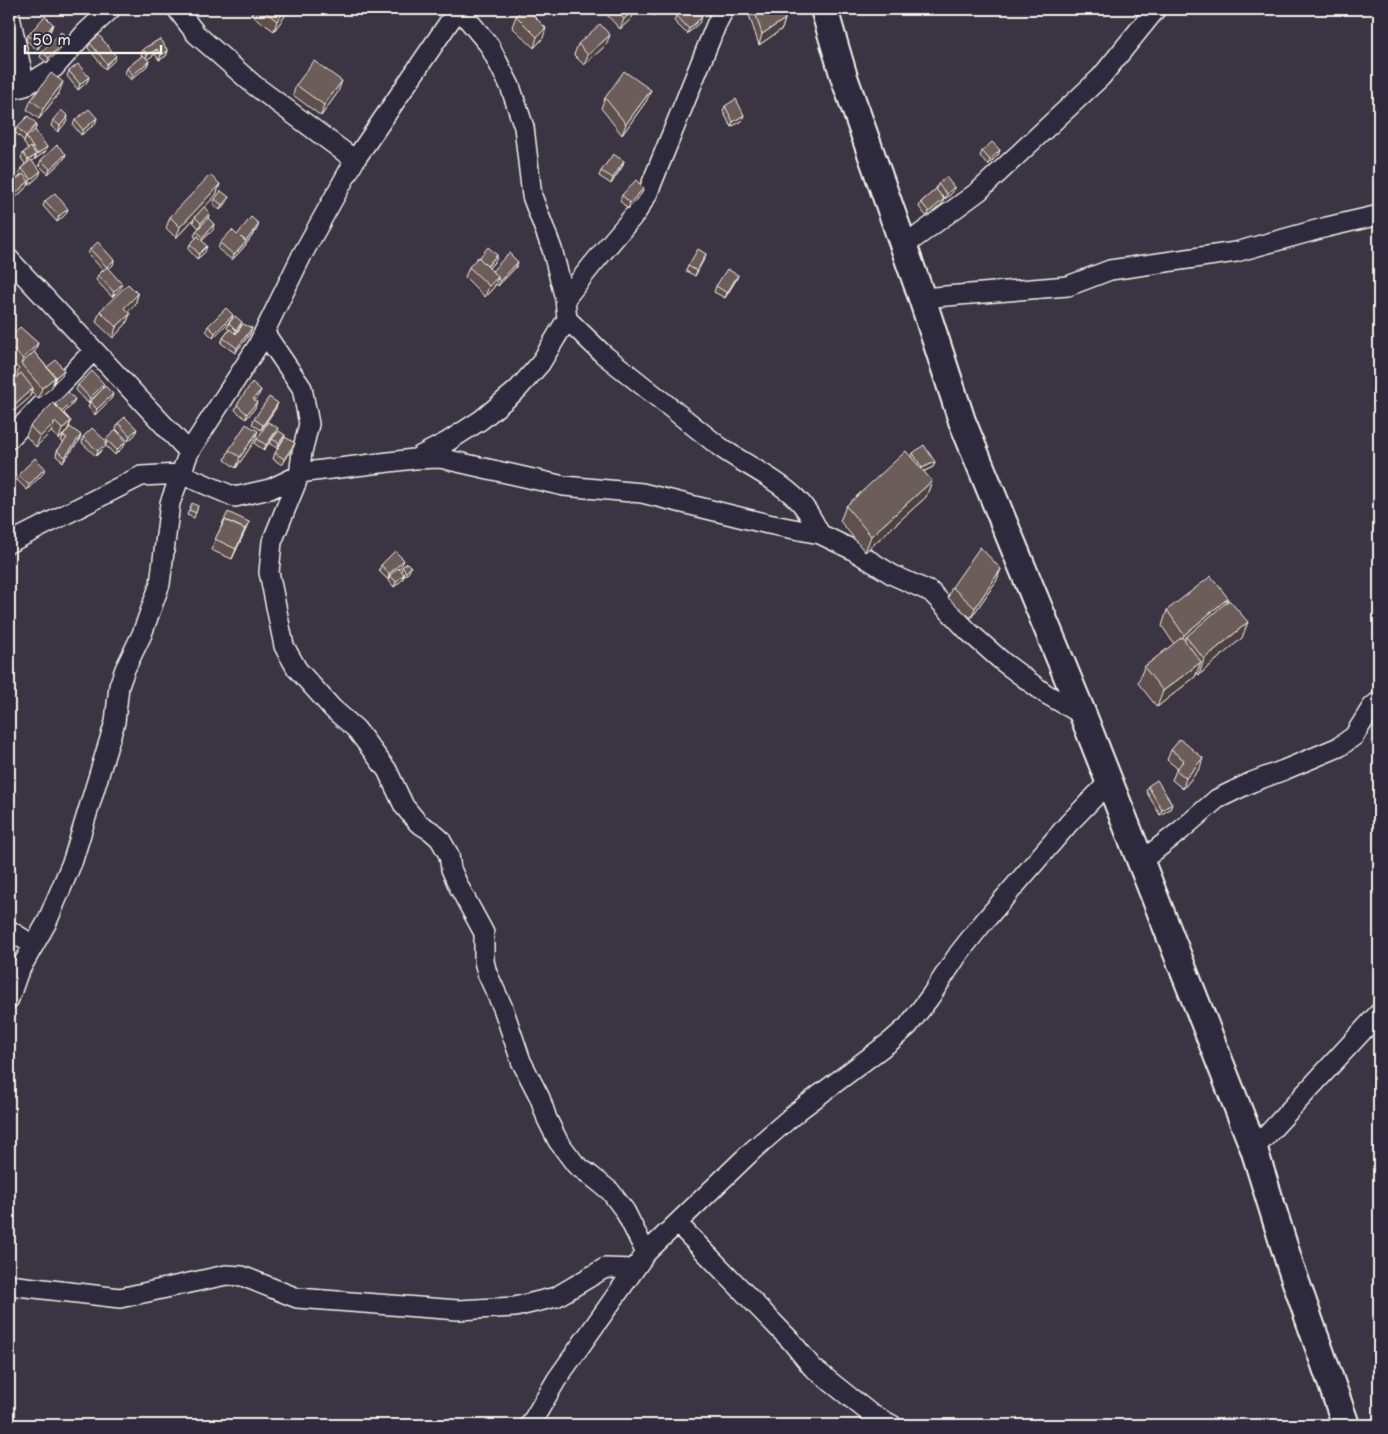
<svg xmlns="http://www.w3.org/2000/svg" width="1388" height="1434" font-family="'Playpen Sans',sans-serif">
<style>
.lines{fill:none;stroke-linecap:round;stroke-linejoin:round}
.street-casing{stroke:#f4f1e8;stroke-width:22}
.secondary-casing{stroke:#f4f1e8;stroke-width:30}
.street{stroke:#2f2a3d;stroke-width:19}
.secondary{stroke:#2f2a3d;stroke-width:26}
.wall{fill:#5e504d;stroke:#f4f1e8}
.shaded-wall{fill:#4c413f;stroke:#f4f1e8}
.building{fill:#6d5d5a;stroke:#f4f1e8}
</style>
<rect width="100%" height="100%" fill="#3b3443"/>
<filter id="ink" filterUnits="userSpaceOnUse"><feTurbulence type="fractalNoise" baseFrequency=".02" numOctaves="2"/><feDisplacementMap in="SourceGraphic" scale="10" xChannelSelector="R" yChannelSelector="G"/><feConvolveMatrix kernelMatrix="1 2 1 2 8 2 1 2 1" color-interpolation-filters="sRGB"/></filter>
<g filter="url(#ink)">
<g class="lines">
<defs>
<path id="street" d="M177 9 196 34 254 85 355 160
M9 12 25 86
M9 90 25 86 54 68 86 32 111 9
M904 246 979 191 1101 77 1156 9
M9 259 189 452
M922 298 1068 286 1110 270 1236 252 1327 227 1379 215
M565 299 592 265 636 213 647 195 716 25 724 9
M567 319 603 354 720 447C745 465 774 477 796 498 807 508 813 521 820 534
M264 332 302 388 309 424 302 452 299 476 272 542 269 572 284 646 297 669 333 709 356 729 387 770 404 806 418 823 431 831 440 839 449 855 451 869 459 887 484 933V961L487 973 503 1008 521 1061 540 1098 547 1119 558 1141 576 1165 590 1175 610 1191 625 1211 646 1253
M9 439 94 350
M420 456 447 442 481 420 517 390 540 364 567 319 565 299 552 249 532 196 524 127 510 86 489 45 459 9
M9 543 141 476 181 474 235 497 270 489 306 472 414 459 440 458 564 486 642 493 768 524 820 534 851 549 893 575 931 592 969 632 1003 662 1046 694 1083 715
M1140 862 1180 831 1217 799 1252 782 1284 770 1339 747 1354 736 1372 707 1379 701
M9 930 33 945
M9 999 18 973 47 922 73 860 115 722 119 686 125 669 142 634 160 584 170 503 189 452 257 347 302 255 355 160 458 9
M1254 1149 1379 1013
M677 1223 791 1341 812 1367 871 1414 892 1425
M9 1285 120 1298 226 1275 242 1276 297 1298 458 1310 515 1307 556 1297 605 1268 634 1269
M530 1425 557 1379 646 1253 753 1150 798 1111 891 1041 908 1026 930 997 959 953 982 924 1069 823 1109 782"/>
<path id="secondary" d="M824 9 844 77 922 298 962 421 1083 715 1254 1149 1290 1265 1346 1425"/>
</defs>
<use href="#street" class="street-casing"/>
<use href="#secondary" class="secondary-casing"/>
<use href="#street" class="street"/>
<use href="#secondary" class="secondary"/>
</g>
<path class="wall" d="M254 9H290L274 31 251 15Z
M605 9H635L632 18 620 29 604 12Z
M646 9H661L653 16Z
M747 9H781L785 19 782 29 759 45Z
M676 15 700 22 687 34 674 21Z
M516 16 543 38 534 48 512 27Z
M53 24 51 30 37 50 26 40 28 35Z
M68 38 66 43 47 63 40 57 42 52Z
M160 39 168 51 166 56 159 60 155 54 147 59 149 61 147 66 131 80 125 73 127 68 142 56 141 54 143 49Z
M90 43 114 61 105 69 88 48Z
M578 44 606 45 584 65 574 55Z
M69 71 89 77 87 82 78 90 67 76Z
M296 85 338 92 321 116 293 95Z
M59 93 39 119 27 110 31 100Z
M605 98 647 100 622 135 601 108Z
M725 106 742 121 731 127 723 111Z
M97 118 95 124 81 135 73 125 75 120Z
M53 120 67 121 58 132 51 126Z
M37 124 35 130 32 133 47 147 45 152 35 159V158L34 160 32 161 39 176 29 185 28 184V186L15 198 9 191V189L10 185 21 175 19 173 21 168 25 164 21 158 23 153 28 149 24 143V141L15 132 17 127Z
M1000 150 998 155 988 165 980 156 982 151Z
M66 154 64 159 48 174 39 165 41 160Z
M624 161 622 167 611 184 599 176 601 171Z
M220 184 216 195 204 207 213 230 202 241 205 252 197 259 188 249 190 244 196 238 194 236 196 231 199 228 193 222 194 219 176 238 166 228 170 217Z
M938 184 954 187 953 192 945 199 937 191 944 199 942 204 927 217 919 207 921 202 936 189Z
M642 193 628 209 620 201 622 195Z
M215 199 227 202 220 210 213 204Z
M45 201 66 214 57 222 43 206Z
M257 229 244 247 232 260 218 249 220 243 237 235Z
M90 249 114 260 113 265 108 269 120 289 112 297 96 280 98 275 103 270 88 254Z
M706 254 704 259 695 276 686 271 688 266Z
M497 255 496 260 489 268 492 271 518 262 516 267 498 286 496 284 494 287 485 297 465 277 469 267Z
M738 275 736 280 725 298 714 292 716 286Z
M138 294 135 305 128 311 130 314 126 324 113 338 96 322 100 311Z
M233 315 231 320 213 338 206 331 208 326Z
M242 322 240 327 236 333 250 334 235 353 221 343 223 338 229 330 227 328 229 323Z
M9 338 38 343 34 352 47 367 64 370 62 375 54 382 52 387 38 399 32 392 29 398 12 413 9 409V384L18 376 17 374 19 369 9 360Z
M78 385 102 389 113 394 111 399 95 415 88 407 90 402 101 390 88 403 76 390Z
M259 395 254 400 255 408 246 419 235 410 237 405Z
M73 404 64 413 71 421 68 431 81 435 79 441 63 462 56 456 57 451 64 443 61 441 63 436 67 432 59 439 51 432 36 447 26 436 30 426 55 405Z
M276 408 261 430 252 424 254 419Z
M118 423 135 435 128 441 116 429Z
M276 433 273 437 285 435 283 440 277 448 270 444 272 439 264 450 255 444 257 439Z
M83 437 105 441 106 439 124 446 115 455 105 445V447L96 456 82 443Z
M254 442 236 468 225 460 229 450Z
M295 443 293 448 282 465 273 459 275 453Z
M913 453 935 462 933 467 923 472 932 481 926 497 865 552 840 521 846 506 911 457Z
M43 474 27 490 17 480 18 475Z
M198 506 194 518 187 515 189 510Z
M223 522H249L232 559 211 550Z
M381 565H402L398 569 401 571 402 567 409 572 404 577V576L402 580 394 587 389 581 390 577 388 580 379 571Z
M997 580 971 618 948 598 952 587Z
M1228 598 1226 603 1242 638 1199 675 1197 673 1195 677 1157 707 1138 683 1144 667 1174 644 1162 626 1167 610Z
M1171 750 1200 768 1183 789 1172 780 1177 768 1167 760Z
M1148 786 1172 804 1170 809 1160 815 1146 791Z"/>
<path class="shaded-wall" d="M286 9H290L274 31 277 21Z
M635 9 632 18 620 29 624 19Z
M657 9H661L653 16 655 11Z
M702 17 700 22 687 34 689 29Z
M785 19 782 29 759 45 762 34Z
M53 24 51 30 37 50 39 45Z
M546 28 543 38 534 48 537 37Z
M610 35 606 45 584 65 588 55Z
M68 38 66 43 47 63 49 58Z
M157 49 155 54 145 61 147 55Z
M168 51 166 56 159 60 161 55Z
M116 56 114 61 105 69 107 64Z
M149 61 147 66 131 80 133 75Z
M89 77 87 82 78 90 80 84Z
M342 81 338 92 321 116 324 105Z
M63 82 59 93 39 119 43 109Z
M651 90 647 100 622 135 626 124Z
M744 115 742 121 731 127 733 122Z
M68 116 67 121 58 132 60 126Z
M97 118 95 124 81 135 83 130Z
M37 124 35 130 26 139V137L24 141 26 136Z
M47 147 45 152 35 159 37 154Z
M13 149 11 155 9 157V153Z
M1000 150 998 155 988 165 990 160Z
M66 154 64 159 48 174 50 169Z
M36 155 34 160 26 165 28 160Z
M624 161 622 167 611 184 613 178Z
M41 171 39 176 29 185 31 179Z
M29 181 28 186 15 198 16 193Z
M220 184 216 195 176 238 180 227Z
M954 187 953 192 945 199 947 194Z
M644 188 642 193 628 209 630 203Z
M229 197 227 202 220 210 222 205Z
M944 199 942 204 927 217 929 212Z
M68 209 66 214 57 222 59 216Z
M210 213 208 218 199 228 201 223Z
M214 224 213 230 201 242 203 237Z
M259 224 257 229 244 247 232 260 234 255 245 242Z
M207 246 205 252 197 259 199 254Z
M706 254 704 259 695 276 697 271Z
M497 255 496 260 484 273 486 268Z
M114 260 113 265 105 272 107 267Z
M518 262 516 267 498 286 500 281Z
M738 275 736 280 725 298 727 293Z
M498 277 494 287 485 297 489 286Z
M122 284 120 289 112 297 114 292Z
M138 294 135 305 121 318 124 308Z
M130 314 126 324 113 338 116 327Z
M233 315 231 320 213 338 215 333Z
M242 322 240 327 235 335 236 330Z
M252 328 250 334 235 353 237 348Z
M38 343 34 354 21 364 23 359Z
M64 370 62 375 54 383 56 377Z
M55 377 52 387 38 399 42 388Z
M104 384 102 389 88 403 90 398Z
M33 388 29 398 12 413 16 403Z
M261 390 259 395 251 404 253 399Z
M113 394 111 399 95 415 97 409Z
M75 399 73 404 59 418 61 413Z
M257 402 255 408 246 419 247 414Z
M278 403 276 408 261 430 263 425Z
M71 421 67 431 59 439 62 429Z
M55 422 51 432 36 447 40 437Z
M278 428 276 433 264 450 266 445Z
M137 429 135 435 128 441 130 436Z
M258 431 254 442 236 468 240 457Z
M81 435 79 441 63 462 65 457Z
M285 435 283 440 277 448 279 443Z
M126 441 124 446 115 455 117 450Z
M107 442 105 447 96 456 98 451Z
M295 443 293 448 282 465 284 459Z
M935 462 933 467 920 473 922 468Z
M45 468 43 474 27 490 29 485Z
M932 481 926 497 865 552 871 536Z
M249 522 247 527 232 559 236 549Z
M404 560 402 565 391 576 390 575 388 580 389 574Z
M411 567 409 572 404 577 406 572Z
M1001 569 997 580 971 618 975 608Z
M404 574 402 580 394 587 396 582Z
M1228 598 1222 613 1186 637 1182 647 1178 650 1184 635Z
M1248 622 1242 638 1199 675 1204 659Z
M1201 662 1195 677 1157 707 1163 691Z
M1203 758 1200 768 1183 789 1186 778Z
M1172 804 1170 809 1160 815 1162 810Z"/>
<path class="building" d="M261 9H286L277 21Z
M523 9H527L546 28 537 37 516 16Z
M614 9H635L624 19Z
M683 9H694L702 17 689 29 676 15Z
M754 9H781L785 19 762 34Z
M45 16 53 24 39 45 28 35Z
M600 24 610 35 588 55 578 44Z
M61 32 68 38 49 58 42 52Z
M99 35 116 56 107 64 90 43Z
M160 39 168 51 161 55 157 49 147 55 143 49Z
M143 55 149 61 133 75 127 68Z
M314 61 342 81 324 105 296 85Z
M78 64 89 77 80 84 69 71Z
M624 71 651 90 626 124 605 98Z
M51 73 63 82 43 109 31 100Z
M736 99 744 115 733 122 725 106Z
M89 109 97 118 83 130 75 120Z
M61 110 68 116 60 126 53 120Z
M28 116 37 124 26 136 17 127Z
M35 130 47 147 37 154 26 137Z
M992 142 1000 150 990 160 982 151Z
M9 145 13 149 9 153Z
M57 145 66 154 50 169 41 160Z
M31 147 36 155 28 160 23 153Z
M613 154 624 161 613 178 601 171Z
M31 160 41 171 31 179 21 168Z
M23 174 29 181 16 193 10 185Z
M210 175 220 184 180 227 170 217Z
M946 177 954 187 947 194 938 184Z
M636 180 644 188 630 203 622 195Z
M936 189 944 199 929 212 921 202Z
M221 191 229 197 222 205 215 199Z
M55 193 68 209 59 216 45 201Z
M204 207 210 213 201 223 195 217Z
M251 217 259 224 246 241 241 237 246 242 234 255 220 243 232 230 237 235Z
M208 218 214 224 203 237 196 231Z
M198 236 207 246 199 254 190 244Z
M98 242 114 260 107 267 90 249Z
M488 247 497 255 487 266 479 258Z
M698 249 706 254 697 271 688 266Z
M509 253 518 262 500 281 498 279V277L492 271Z
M478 257 498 277 489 286 469 267Z
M107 267 122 284 114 292 98 275Z
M727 269 738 275 727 293 716 286Z
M128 284 138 294 124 308 130 314 116 327 100 311Z
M226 308 233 315 215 333 208 326Z
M235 316 242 322 236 330 229 323Z
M243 324 252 328 237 348 223 338 230 329 236 334Z
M20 327 38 343 23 359 9 346V338Z
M34 352 55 377 42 388 21 364Z
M56 360 64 370 56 377 47 367Z
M92 371 104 384 90 398 78 385Z
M21 373 33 388 16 403 9 394V384Z
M252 382 261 390 253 399 257 402 247 414 237 405Z
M105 386 113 394 97 409 90 402Z
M68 392 75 399 62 412 55 404Z
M269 397 278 403 263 425 254 419Z
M53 403 71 421 62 429 55 422 40 437 30 426Z
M125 417 137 429 130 436 118 423Z
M268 422 278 428 266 445 257 439Z
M246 424 258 431 240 457 229 450Z
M70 427 81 435 65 457 57 451 67 438 63 436Z
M92 428 107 442 98 451 83 437Z
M116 430 126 441 117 450 106 439Z
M279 431 285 435 279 443 272 439Z
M285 437 295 443 284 459 275 453Z
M924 445 935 462 922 468 913 453Z
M906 451 932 481 871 536 846 506Z
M35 458 45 468 29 485 18 475Z
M192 503 198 506 196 513 189 510Z
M228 512 249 522 245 530V529L225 520 223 522Z
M225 520 245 529 236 549 215 539Z
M980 547 1001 569 975 608 952 587Z
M395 551 404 560 389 574 381 565Z
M407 563 411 567 406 572 402 567Z
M398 568 404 574 396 582 390 575Z
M1211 576 1228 598 1184 635 1167 610Z
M1229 600 1248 622 1204 659 1186 637Z
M1182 637 1201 662 1163 691 1144 667Z
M1180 739 1203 758 1186 778 1176 770 1184 760 1171 750Z
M1157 780 1172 804 1162 810 1148 786Z"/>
</g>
<rect width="1388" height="1434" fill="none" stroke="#2f2a3d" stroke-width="30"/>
<rect x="15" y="15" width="1358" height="1404" fill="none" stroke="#f4f1e8" stroke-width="2" filter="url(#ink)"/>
<path d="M25 45v8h136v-8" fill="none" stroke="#f4f1e8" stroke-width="2.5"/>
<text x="32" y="45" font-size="15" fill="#f4f1e8" stroke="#2f2a3d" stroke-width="4" paint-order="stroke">50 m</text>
</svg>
